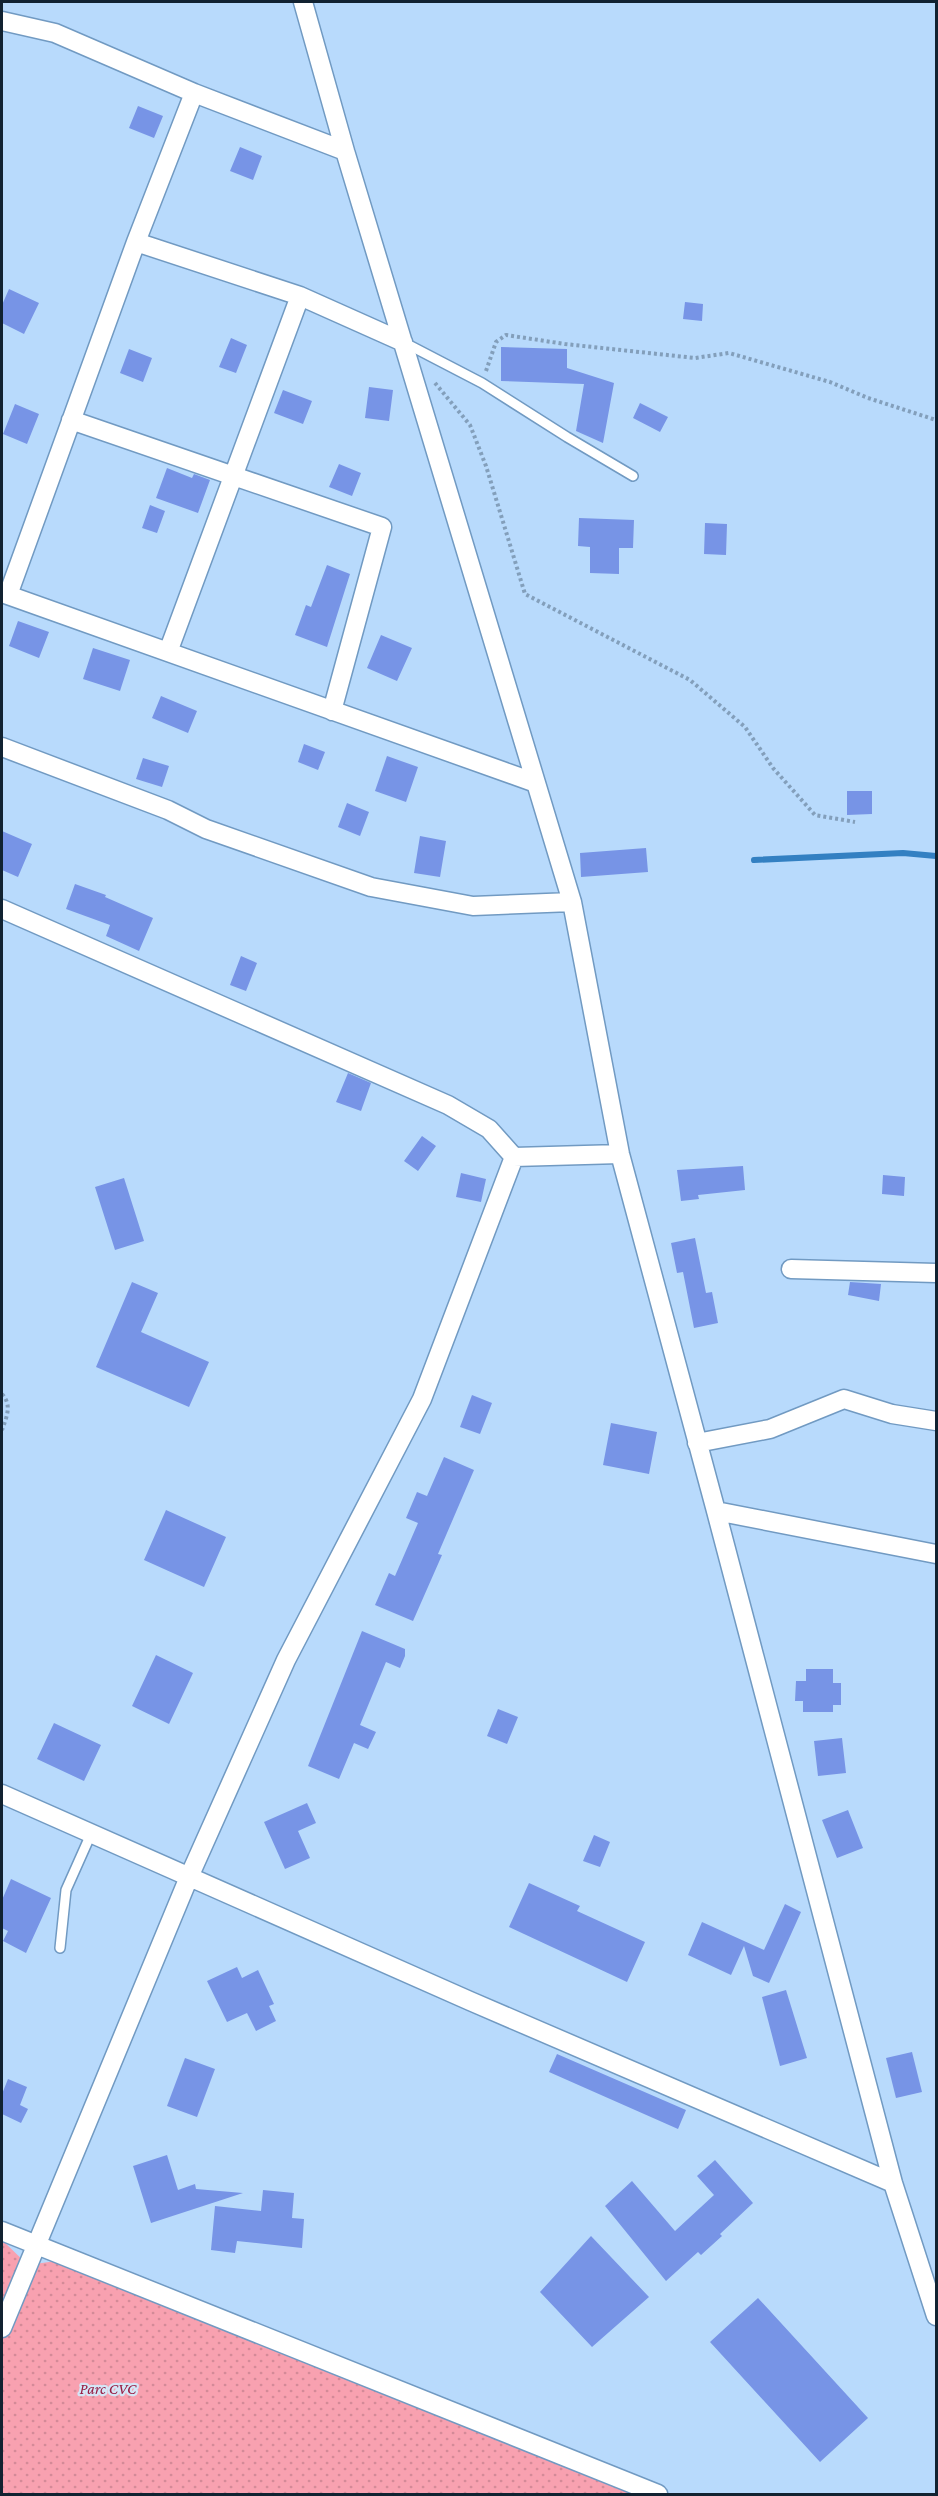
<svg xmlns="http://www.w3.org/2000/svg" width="938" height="2496" font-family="'Crimson Pro',serif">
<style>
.park{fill:url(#park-dots)}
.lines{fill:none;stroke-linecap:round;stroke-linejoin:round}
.stream{stroke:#3380c2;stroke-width:6}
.building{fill:#7794e6}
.lane-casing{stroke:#719ac2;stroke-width:12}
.street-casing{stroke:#719ac2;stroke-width:21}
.path{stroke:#839fbb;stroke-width:4;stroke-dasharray:3 3;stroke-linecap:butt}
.lane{stroke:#fff;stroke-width:9}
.street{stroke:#fff;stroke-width:18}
.labels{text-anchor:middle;stroke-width:4.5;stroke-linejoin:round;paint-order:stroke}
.park-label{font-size:16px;font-style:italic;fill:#971e44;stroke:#d4e6f7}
</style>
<defs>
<pattern id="park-dots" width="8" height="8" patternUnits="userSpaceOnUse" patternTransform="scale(1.5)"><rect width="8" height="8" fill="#f8a1b0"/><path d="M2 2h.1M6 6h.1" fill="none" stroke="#d48a98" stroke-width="1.8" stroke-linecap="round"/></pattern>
</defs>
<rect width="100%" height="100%" fill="#b8dafc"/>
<path class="park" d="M2 2240 28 2265 70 2259 657 2494H2Z"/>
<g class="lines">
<path class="stream" d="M754 860 903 853 936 856"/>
</g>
<path class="building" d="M138 106 163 116 154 138 129 128Z
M240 147 262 156 253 180 230 171Z
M9 289 39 303 24 334 2 323V305Z
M685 302 703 304 702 321 683 319Z
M231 338 247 345 236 373 219 367Z
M501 347 567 349V368L614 383 603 443 576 431 584 384 501 381Z
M129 349 152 358 143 382 120 373Z
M369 387 393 390 389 421 365 418Z
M283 390 312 401 303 424 274 413Z
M640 403 668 417 660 432 633 418Z
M15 404 39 414 27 444 3 434Z
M339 464 361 473 352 496 329 487Z
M167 468 192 478 194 474 210 480 198 513 156 498Z
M150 505 165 511 157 533 142 528Z
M579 518 634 520 633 548H619V574L590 573V547L578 546Z
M705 523 727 524 726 555 704 554Z
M327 565 350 574 327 647 295 635 306 605 311 607Z
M18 621 49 632 39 658 9 646Z
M381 635 412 648 397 681 367 668Z
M93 648 130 660 120 691 83 679Z
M161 696 197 711 188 733 152 718Z
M304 744 325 752 318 770 298 762Z
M387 756 418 767 406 802 375 791Z
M143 758 169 766 162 787 136 779Z
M847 791H872V814L847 815Z
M347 803 369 812 360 836 338 827Z
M2 831 32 844 18 877 2 870Z
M420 836 446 841 440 877 414 873Z
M646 848 648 872 581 877 580 853Z
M75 884 106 895 105 897 153 918 139 951 106 936 110 925 66 909Z
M241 956 257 963 246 991 230 985Z
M348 1073 371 1083 361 1111 336 1102Z
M422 1136 436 1146 418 1171 404 1161Z
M743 1166 745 1190 698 1195 699 1199 681 1201 677 1170Z
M461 1173 486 1179 481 1202 456 1197Z
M883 1175 905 1177 904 1196 882 1194Z
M124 1178 144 1241 115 1250 95 1187Z
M695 1238 706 1293 712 1292 718 1323 694 1328 683 1272 677 1273 671 1243Z
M132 1282 158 1293 141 1332 209 1362 189 1407 96 1367Z
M850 1282 881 1284 879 1301 848 1295Z
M472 1395 492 1403 480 1434 460 1427Z
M611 1423 657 1432 649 1474 603 1465Z
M444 1457 474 1470 438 1554 442 1555 413 1621 375 1605 389 1573 395 1576 418 1523 406 1518 417 1492 427 1496Z
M166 1510 226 1537 204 1587 144 1560Z
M362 1631 405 1649V1656L400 1668 386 1662 360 1725 376 1732 368 1749 354 1743 339 1779 308 1766Z
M156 1655 193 1673 169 1724 132 1706Z
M806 1669H833V1683H841V1705H833V1712H803V1701H795L796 1681H806Z
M498 1709 518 1717 507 1744 487 1736Z
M54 1723 101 1745 84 1781 37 1759Z
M842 1738 846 1773 818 1776 814 1741Z
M307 1803 316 1823 298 1831 310 1858 285 1869 264 1822Z
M848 1810 863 1848 837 1858 822 1820Z
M594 1835 610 1842 600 1867 583 1861Z
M11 1879 51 1898 26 1953 3 1941 8 1931 2 1928V1900Z
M529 1883 580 1906 577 1911 645 1942 627 1982 509 1927Z
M785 1904 801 1912 769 1983 753 1976 744 1946 731 1975 688 1955 702 1922 764 1950Z
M237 1967 242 1978 258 1970 274 2004 269 2006 276 2021 256 2031 247 2013 227 2022 207 1981Z
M786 1990 807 2058 780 2066 762 1997Z
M912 2052 922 2092 896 2098 886 2058Z
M557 2054 686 2110 678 2129 549 2072Z
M185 2058 215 2069 197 2117 167 2106Z
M8 2079 27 2087 20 2105 28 2109 21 2123 2 2114V2094Z
M167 2155 178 2190 195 2184 196 2189 243 2193 151 2223 133 2166Z
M715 2160 753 2203 720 2234 722 2236 701 2255 698 2252 666 2281 605 2206 632 2181 675 2231 714 2195 697 2176Z
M263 2190 294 2193 292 2218 304 2219 302 2248 237 2241 235 2253 211 2250 215 2206 261 2211Z
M591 2236 649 2297 592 2347 540 2292Z
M758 2298 868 2418 820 2462 710 2342Z"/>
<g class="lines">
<defs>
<path id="lane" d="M405 343 482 383 567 437 633 476
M60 1948 66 1890 91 1834"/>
<path id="street" d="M303 2 345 151 572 902 620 1154 716 1511 893 2183 936 2316
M2 21 55 33 194 93 345 151
M136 242 300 296 403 342
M71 420 382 527 332 711
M2 593 536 783
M8 595 136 242 194 93
M168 652 300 296
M2 747 168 810 206 829 371 887 473 906 572 902
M2 909 448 1105 489 1129 514 1157 422 1399 286 1660 189 1877 2 2328
M514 1157 620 1154
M791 1269 936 1273
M697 1443 770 1429 844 1399 892 1414 936 1421
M716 1511 936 1554
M2 1794 470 2001 893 2183
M2 2231 658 2494"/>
</defs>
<use href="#lane" class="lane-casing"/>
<use href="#street" class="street-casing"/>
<path class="path" d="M486 371 496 342 506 335 565 344 695 358 729 353 830 382 868 398 936 420
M435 383 470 425 486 466 525 594 690 680 745 727 773 768 815 815 855 822
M2 1394C12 1405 7 1416 2 1430"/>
<use href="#lane" class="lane"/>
<use href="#street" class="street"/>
</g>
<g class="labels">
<g class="park-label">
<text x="108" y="2394">Parc CVC</text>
</g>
</g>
<rect width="938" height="2496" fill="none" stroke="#112231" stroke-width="6"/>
</svg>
